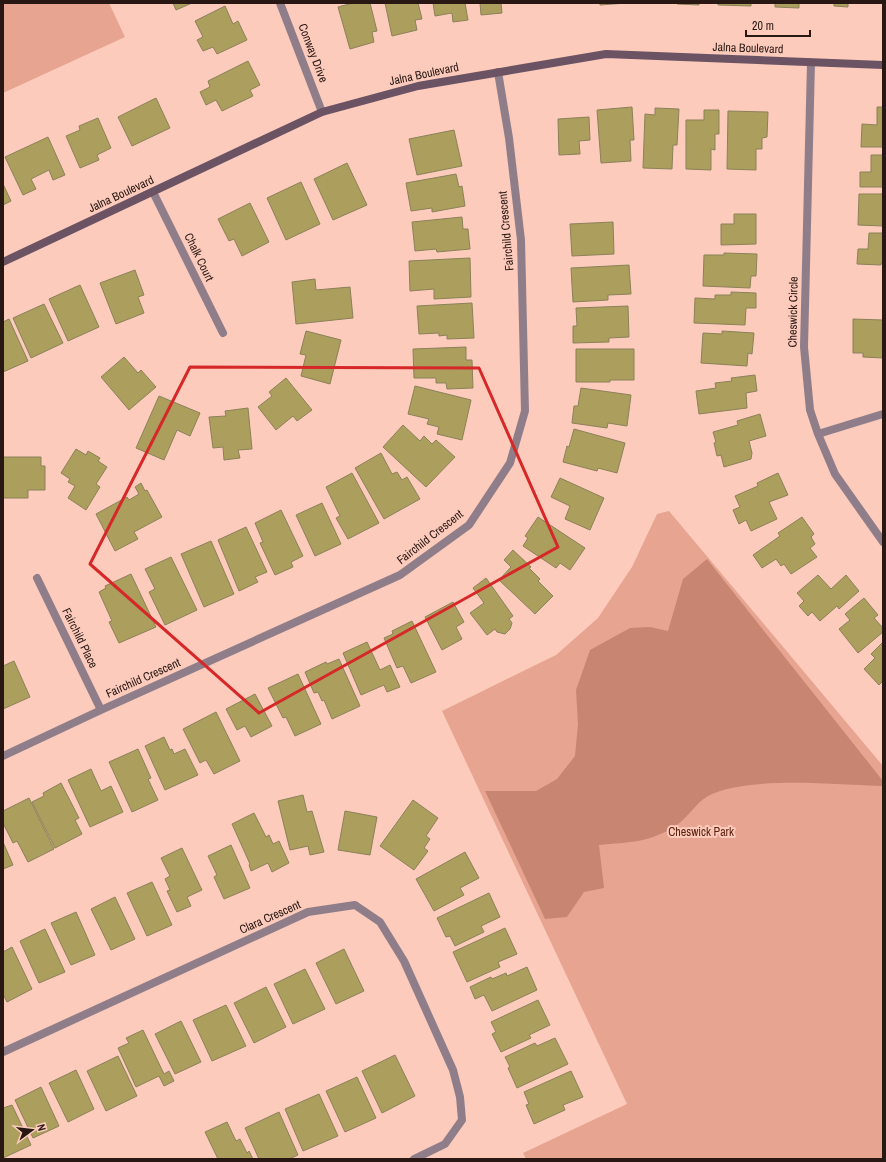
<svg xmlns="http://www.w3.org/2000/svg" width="886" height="1162" font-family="'Archivo Narrow',sans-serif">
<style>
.green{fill:#e7a491}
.forest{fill:#c88672}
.building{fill:#ac9e5d;stroke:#8b8158}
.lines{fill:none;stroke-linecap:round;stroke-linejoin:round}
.street{stroke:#8f7e89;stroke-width:8}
.secondary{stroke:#6b5364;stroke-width:8}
.marked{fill:none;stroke:#d62828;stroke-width:3;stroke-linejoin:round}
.labels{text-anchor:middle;stroke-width:4;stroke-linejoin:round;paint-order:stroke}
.street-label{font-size:12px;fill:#281712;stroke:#fccbbc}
.park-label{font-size:12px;fill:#5d210e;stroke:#fccbbc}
</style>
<rect width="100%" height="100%" fill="#fccbbc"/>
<path class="green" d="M3 3H109L125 37 3 93Z
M669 511 883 766V1159H526L523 1153 627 1104 442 711 556 655 598 618 632 567 657 514Z"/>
<path class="forest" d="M707 559 883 781V786C837 785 748 775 708 796 696 803 688 817 677 825 650 843 629 842 599 845L604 888 584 892 567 917 545 919 485 791H536L557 779 575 756 578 724 576 690 590 650 630 628 650 627 668 631 683 579Z"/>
<path class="building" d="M173 3H192L176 10Z
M353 3H370L377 31 372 32 374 42 350 49 338 7Z
M385 3H418L422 19 415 20 417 30 392 36Z
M433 3H465L468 20 453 22 452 13 435 16Z
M480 3H501L502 13 481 15Z
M600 3H627L600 5Z
M677 3H699V5L677 4Z
M718 3H751V6L718 5Z
M775 3H799V8L775 7Z
M834 3H848V7L834 6Z
M225 6 233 24 238 21 247 40 217 54 213 47 203 51 197 40 203 37 195 21Z
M248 61 260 85 250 90 253 96 222 111 216 100 206 105 200 92 210 87 208 81Z
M156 98 170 128 132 146 118 117Z
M632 107 634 140H630L631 161 601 163 597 110Z
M877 107H883V147H861L862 124 877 125Z
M655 108 679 109 677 145H673L672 169 643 168 645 114 655 115Z
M704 110H719V134H715V150L711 149V170L686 169V120H704Z
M728 111 768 112 767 137 762 138V149H756V170L727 169Z
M589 117 590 140 579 141 580 154 559 155 558 119Z
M98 118 111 148 97 155 99 160 80 168 66 136 80 130 79 126Z
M454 130 462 166 417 175 409 139Z
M48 137 65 175 53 180 49 170 31 179 36 189 23 195 5 157Z
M871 155H883V187H860V172H871Z
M347 163 367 205 333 220 314 179Z
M456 174 459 187 462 186 465 206 432 212V208L411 211 406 183Z
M301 182 320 224 286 240 267 198Z
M3 184 11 201 3 205Z
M859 194H883V226L858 225Z
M250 203 269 242 242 256 234 239 229 241 218 219Z
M734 214H756V244L721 245V224H734Z
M462 217 463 229H468L470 249 437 252 436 249 415 251 412 222Z
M613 222 614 254 572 256 570 224Z
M869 233H883V263H881V265L857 264 858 249H868Z
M724 253 757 254 756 276H751L750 288 703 286 704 255H724Z
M470 258 471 297 434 299V289L410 291 409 261Z
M629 265 631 294 608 295V300L573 302 571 268Z
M135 270 144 295 138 297 144 313 116 324 100 283Z
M315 279 316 290 350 287 353 318 296 324 292 282Z
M80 285 99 327 68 341 49 299Z
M731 292 756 293V308H746L745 325 694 323 695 298 715 299V295H731Z
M472 303 474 338 447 339V335L439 336V333L419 334 417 306Z
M44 304 63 343 31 358 13 318Z
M628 306 629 337 609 338V342L573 343V326H577L576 308Z
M9 319 28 361 3 372V322Z
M853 319 883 320V358L863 357V353H853Z
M306 331 341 340 330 384 301 376 306 355 300 354Z
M722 331 754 333 752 354 748 353 747 366 701 363 703 333 722 334Z
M466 347V360H472L473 388 447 389 446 383H436V378H414L413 349Z
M576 349H634V380H610V382H576Z
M124 357 138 373 141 370 156 387 129 410 101 377Z
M755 375 757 391 746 393 747 408 699 414 696 391 716 388 715 383 732 381 731 378Z
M286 378 312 410 297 421 293 416 276 430 258 407 272 396 269 392Z
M415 386 471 400 462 440 437 434 439 427 427 424 429 419 408 414Z
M581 388 631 395 627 426 608 423 607 428 572 423 574 406H578Z
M159 396 200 413 190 436 177 430 164 460 136 448Z
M248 408 252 449 238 450 240 458 224 460 223 447 213 448 209 417 226 416 225 411Z
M760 414 766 436 749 441 752 453 751 459 724 467 721 455 717 456 714 443 716 442 713 432 738 425 737 421Z
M403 425 420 441 424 436 432 444 436 440 455 457 426 487 383 447Z
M574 429 625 443 617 473 598 468 597 471 563 462 567 446 569 447Z
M76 449 86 455 88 451 100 458 98 461 107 467 96 484 100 487 86 510 68 498 75 486 68 482 70 479 61 473Z
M381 453 392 474 397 472 402 480 407 477 420 499 384 519 355 468Z
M3 457H41V466H45V490H28V498H3Z
M352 473 379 523 348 539 336 518 340 516 326 487Z
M778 473 788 495 769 502 777 519 751 531 746 520 739 524 733 510 740 507 735 496 758 486 757 483Z
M560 478 604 498 590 530 565 519 570 506 551 497Z
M141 483 145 491 147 490 162 517 134 532 138 539 115 551 96 514 127 497 129 500 139 494 135 487Z
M322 503 341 544 315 556 296 515Z
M281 510 303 556 291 562 293 567 275 575 260 543 263 542 255 523Z
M538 517 585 548 570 570 560 563 556 568 523 546 528 538 525 536Z
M802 517 814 534 811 537 815 544 810 548 817 557 791 574 784 564 781 566 776 559 762 568 753 555 780 536 778 533Z
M246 527 267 572 255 577 258 582 239 591 218 540Z
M211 541 234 594 204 607 181 554Z
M513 550 531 567 529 568 540 579 538 581 553 596 535 614 499 580 511 567 504 560Z
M171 557 197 610 165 625 149 592 155 589 145 569Z
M131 574 156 627 119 643 109 622 112 621 99 592 106 588 105 586Z
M818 575 831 589 846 575 859 591 839 609 837 606 820 621 812 612 808 616 799 606 804 601 797 593Z
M486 578 513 616 509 619 512 623 510 629 505 634 497 632 495 629 487 635 470 613 484 603 473 588Z
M864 598 878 615 874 618 883 628V632L858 653 839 629 850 620 845 614Z
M453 602 464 622 456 627 462 639 442 650 425 617Z
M412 621 436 672 411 683 403 666 397 668 384 638 393 634 392 631Z
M367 642 380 670 390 665 400 687 387 692 384 685 361 695 343 653Z
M883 642V684L882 682 879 685 864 669 875 658 871 654Z
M339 659 360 706 332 719 324 700 322 701 318 692 314 693 305 672 326 662 327 664Z
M14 661 30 697 3 709V666Z
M298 674 321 724 295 736 286 717 283 718 268 688Z
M255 694 272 726 251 737 245 726 237 730 226 709Z
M216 712 240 761 214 774 206 760 200 763 183 729Z
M164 737 170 750 172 749 174 754 185 749 198 775 165 790 145 746Z
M138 749 151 778 148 779 158 800 132 812 109 762Z
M91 769 101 791 111 786 123 812 90 827 68 780Z
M61 783 79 818 75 820 82 834 55 848 32 802 44 796 43 793Z
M303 795 307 812 312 811 324 852 310 855 308 846 290 850 278 801Z
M29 798 54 849 28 862 17 841 13 843 3 823V811Z
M413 800 438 818 426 836 430 839 424 848 428 851 414 870 380 846Z
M345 811 377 817 370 855 338 850Z
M254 813 266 837 269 835 273 844 279 841 289 863 272 872 268 863 251 871 249 865 250 864 232 824Z
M3 842 13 865 3 869Z
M231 845 250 888 224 899 214 877 217 875 208 856Z
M182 848 202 890 187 897 191 906 177 912 167 891 170 890 165 879 170 876 161 858Z
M465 852 479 878 460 888 464 895 434 911 416 879Z
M152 882 172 925 147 936 127 893Z
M489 893 500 917 481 926 484 932 455 946 450 936 446 937 437 918Z
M115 897 135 939 111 950 91 909Z
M76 912 95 955 71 965 51 923Z
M505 928 517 954 498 962 500 967 467 982 453 952Z
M45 929 65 972 39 983 20 941Z
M12 947 32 989 7 1002 3 994V952Z
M344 949 364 991 336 1004 316 963Z
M527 967 537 990 492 1011 484 995 475 999 470 987 491 977 492 979 506 973 507 976Z
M305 969 325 1009 293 1024 274 984Z
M266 987 286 1027 254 1043 234 1003Z
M538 1000 550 1025 529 1035 531 1038 501 1052 492 1034 496 1032 491 1022Z
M226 1005 246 1046 212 1061 193 1020Z
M181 1021 201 1062 175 1074 155 1034Z
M143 1030 164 1074 169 1071 174 1081 164 1086 159 1076 136 1087 118 1048 129 1043 126 1038Z
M555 1038 568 1064 517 1088 508 1068 510 1067 505 1057 535 1043 537 1046Z
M395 1055 415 1096 382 1113 362 1071Z
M118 1056 137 1096 106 1111 87 1071Z
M76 1070 94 1109 68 1122 49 1083Z
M571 1071 583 1097 563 1105 565 1110 534 1124 526 1105 529 1104 524 1092Z
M357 1077 376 1118 345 1132 326 1091Z
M41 1087 59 1126 33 1138 15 1100Z
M319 1094 338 1136 303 1151 285 1109Z
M12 1105 31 1145 3 1158V1108Z
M279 1112 298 1155 289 1159H259L245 1128Z
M227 1122 236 1141 240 1139 247 1153 249 1151 253 1159H218L205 1132Z"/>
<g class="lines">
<path class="street" d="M280 3 322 112
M811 63 804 347 810 410 818 434 835 474 883 542
M153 192 223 333
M818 434 883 414
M37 578 101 710
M3 756 101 710 400 575 469 525 510 463 525 411 521 240 509 138 498 72
M3 1052 308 912 355 905 380 922 404 961 453 1070 460 1097 462 1120 445 1144 414 1159"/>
<path class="secondary" d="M3 262 322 112 418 86 606 54 883 65"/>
</g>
<path class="marked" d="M190 367 479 368 558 547 259 713 90 564Z"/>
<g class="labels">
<g class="street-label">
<text transform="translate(748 48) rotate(2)" y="4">Jalna Boulevard</text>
<text transform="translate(313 53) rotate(69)" y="4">Conway Drive</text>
<text transform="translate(424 74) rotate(-12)" y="4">Jalna Boulevard</text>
<text transform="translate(121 194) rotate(-25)" y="4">Jalna Boulevard</text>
<text transform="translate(506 231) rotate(-95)" y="4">Fairchild Crescent</text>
<text transform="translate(199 257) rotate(64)" y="4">Chalk Court</text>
<text transform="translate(793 312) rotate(-89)" y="4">Cheswick Circle</text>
<text transform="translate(430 537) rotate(-38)" y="4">Fairchild Crescent</text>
<text transform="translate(80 638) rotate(64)" y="4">Fairchild Place</text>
<text transform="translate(143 678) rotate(-24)" y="4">Fairchild Crescent</text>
<text transform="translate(270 917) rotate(-24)" y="4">Clara Crescent</text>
</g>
<g class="park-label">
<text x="701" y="836">Cheswick Park</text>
</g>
</g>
<rect width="886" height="1162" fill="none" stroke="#281712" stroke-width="8"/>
<g transform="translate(32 1130) rotate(75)" stroke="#fccbbc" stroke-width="3" paint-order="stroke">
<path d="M0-3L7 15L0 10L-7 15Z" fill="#281712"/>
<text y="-6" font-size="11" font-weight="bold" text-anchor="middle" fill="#281712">N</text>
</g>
<path d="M746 30v6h64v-6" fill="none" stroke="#281712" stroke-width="2"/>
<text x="752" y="30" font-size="12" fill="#281712" stroke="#fccbbc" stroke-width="3" paint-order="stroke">20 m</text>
</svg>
